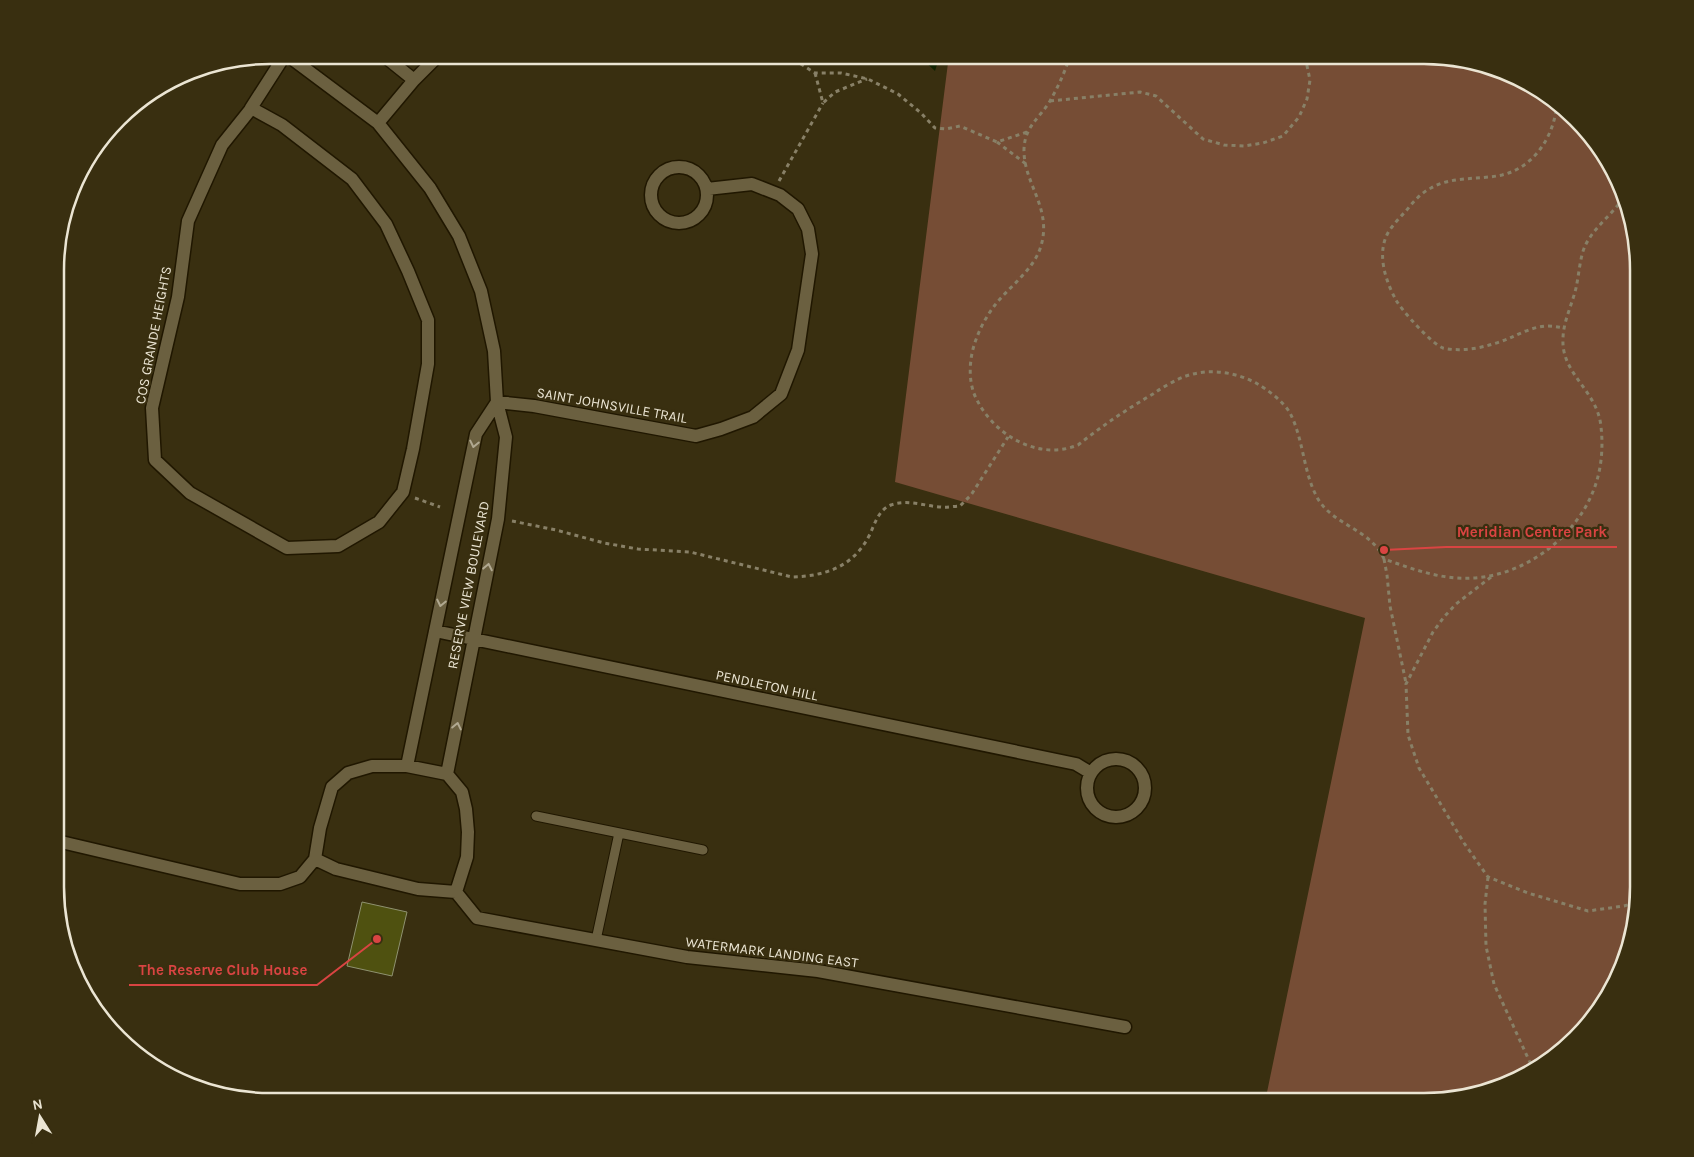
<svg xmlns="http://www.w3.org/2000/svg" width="1694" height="1157" font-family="Karla,sans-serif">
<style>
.green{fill:#764d35}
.water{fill:#0f2200}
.building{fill:#4f5110;stroke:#8f9270}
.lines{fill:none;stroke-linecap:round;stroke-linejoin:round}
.lane-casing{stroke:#201700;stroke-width:11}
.street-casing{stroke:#201700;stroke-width:15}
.path{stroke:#888067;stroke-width:3;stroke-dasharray:4 4;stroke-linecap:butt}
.lane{stroke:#6b6040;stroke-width:9}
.street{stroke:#6b6040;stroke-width:12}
.oneway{stroke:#b1a991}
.labels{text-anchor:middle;stroke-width:4.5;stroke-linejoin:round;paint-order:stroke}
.street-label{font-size:14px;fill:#ebe5d3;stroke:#392f10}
.rim{fill:none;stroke:#ebe5d3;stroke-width:2.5}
.leader{fill:none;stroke:#d94442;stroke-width:2}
.callout-dot{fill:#d94442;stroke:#392f10;stroke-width:2}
.callout-label{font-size:15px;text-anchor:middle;font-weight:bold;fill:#d94442;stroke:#392f10;stroke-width:4.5;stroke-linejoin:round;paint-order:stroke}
</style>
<rect width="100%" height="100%" fill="#392f10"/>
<path class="green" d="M949 55H1438L1494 66 1555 99 1610 163 1639 256V901L1628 957 1595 1018 1520 1080 1425 1102H1265L1365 618 895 482Z"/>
<path class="water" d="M918 55H940L935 71Z"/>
<path class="building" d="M362 902 407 912 392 976 347 966Z"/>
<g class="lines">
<defs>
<path id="lane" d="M536 816 703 850
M596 940 619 833"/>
<path id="street" d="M287 55 378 123 430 188 459 236 481 291 494 351 497 402 506 437 498 519 447 774
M383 55 414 80
M251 108 282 125 352 179 386 224 408 271 428 320V364L413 449 403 492 379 522 338 546 287 548 190 493 155 460 152 408 178 297 188 221 222 145 250 110 251 108 285 55
M378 123 414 80 439 55
M651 195a28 28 0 1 1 56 0a28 28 0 1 1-56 0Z
M497 402 534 406 696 436 721 429 753 417 781 394 798 350 812 254 808 229 798 209 780 195 752 184 707 189
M435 631 1076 764 1091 773
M1087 788a29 29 0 1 1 58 0a29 29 0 1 1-58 0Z
M372 766H407L447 774 462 792 466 809 468 832 467 857 456 892 418 889 336 869 315 859 320 828 332 787 348 773Z
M407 766 476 434 497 402
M57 841 240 884H280L300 877 315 859
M456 892 477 918 687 957 818 971 1125 1027"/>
</defs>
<use href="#lane" class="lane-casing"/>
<use href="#street" class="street-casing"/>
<path class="path" d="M787 55 815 73H841L868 79 898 94 921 113 935 128 946 129 960 126 997 142 1027 132
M1070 55C1066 70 1058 87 1050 101 1039 119 1025 126 1024 149 1023 184 1054 209 1040 249 1032 271 1010 286 995 305 988 314 981 326 977 337 969 356 967 382 977 400 995 436 1039 461 1078 445 1102 426 1127 409 1153 394 1163 387 1175 380 1186 376 1210 368 1235 372 1256 383 1268 390 1283 401 1290 413 1304 440 1303 473 1318 499 1334 526 1371 529 1384 559 1413 569 1441 580 1472 578 1527 576 1582 533 1597 480 1602 463 1603 444 1601 427 1598 391 1561 374 1563 339 1563 322 1572 305 1576 288 1579 275 1580 255 1586 244 1595 227 1611 215 1622 200
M1477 63 1494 72 1515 78
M815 73 823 103 835 92 867 79
M1050 101 1140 92 1156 96 1203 139 1224 145 1244 146 1263 143 1283 136 1299 117 1307 99 1310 80 1306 61 1302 55
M1557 102C1555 135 1535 167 1502 175 1479 180 1451 176 1431 188 1421 193 1413 202 1406 211 1400 217 1394 224 1389 231 1376 252 1385 280 1396 300 1402 311 1432 344 1443 348 1465 353 1490 346 1510 338 1521 333 1533 327 1546 326 1552 326 1558 327 1564 328
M997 142 1026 164
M779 181 823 103
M415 498 440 507
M512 521 556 530 604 543 638 549 690 552 792 577C825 576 853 567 869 536 875 524 878 510 891 505 908 499 924 506 941 507 947 508 954 506 960 506L971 495 1008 437
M1384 559 1387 575 1390 606 1406 683
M1491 577 1456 604 1444 617 1433 632 1406 684 1408 735 1419 768 1464 843 1488 877 1528 893 1588 911 1624 906 1638 902
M1488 877 1485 904 1486 946 1494 984 1533 1069
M178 1079 290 1102"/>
<use href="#lane" class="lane"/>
<use href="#street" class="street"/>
</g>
<defs><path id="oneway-chevron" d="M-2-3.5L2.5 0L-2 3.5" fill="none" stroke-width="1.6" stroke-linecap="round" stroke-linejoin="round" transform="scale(1.25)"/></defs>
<g class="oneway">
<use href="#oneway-chevron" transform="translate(474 444) rotate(102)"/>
<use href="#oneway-chevron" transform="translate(488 567) rotate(-79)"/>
<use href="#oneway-chevron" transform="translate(441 603) rotate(102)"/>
<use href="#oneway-chevron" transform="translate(457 726) rotate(-78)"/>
</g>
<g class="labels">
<g class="street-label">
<text transform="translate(153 335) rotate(-79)" y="5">COS GRANDE HEIGHTS</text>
<text transform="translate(612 405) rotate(10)" y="5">SAINT JOHNSVILLE TRAIL</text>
<text transform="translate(468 585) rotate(-79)" y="5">RESERVE VIEW BOULEVARD</text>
<text transform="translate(767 685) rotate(12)" y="5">PENDLETON HILL</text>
<text transform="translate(772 952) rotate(7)" y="5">WATERMARK LANDING EAST</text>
</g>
</g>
<path d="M0 0H1694V1157H0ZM270 64H1424A206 206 0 0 1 1630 270V887A206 206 0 0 1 1424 1093H270A206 206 0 0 1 64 887V270A206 206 0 0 1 270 64Z" fill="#392f10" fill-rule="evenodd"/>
<path class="rim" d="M270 64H1424A206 206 0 0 1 1630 270V887A206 206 0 0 1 1424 1093H270A206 206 0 0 1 64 887V270A206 206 0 0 1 270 64Z"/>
<path class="leader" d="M1384 550L1446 547H1617M377 939L317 985H129"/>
<g class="callout-dot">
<circle cx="1384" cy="550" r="5"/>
<circle cx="377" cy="939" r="5"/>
</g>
<g class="callout-label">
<text x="1532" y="537">Meridian Centre Park</text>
<text x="223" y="975">The Reserve Club House</text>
</g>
<g transform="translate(40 1117) rotate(349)" stroke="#392f10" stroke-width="4" paint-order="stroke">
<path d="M0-4L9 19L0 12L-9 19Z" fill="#ebe5d3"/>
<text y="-8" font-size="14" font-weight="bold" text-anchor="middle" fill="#ebe5d3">N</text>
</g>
</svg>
